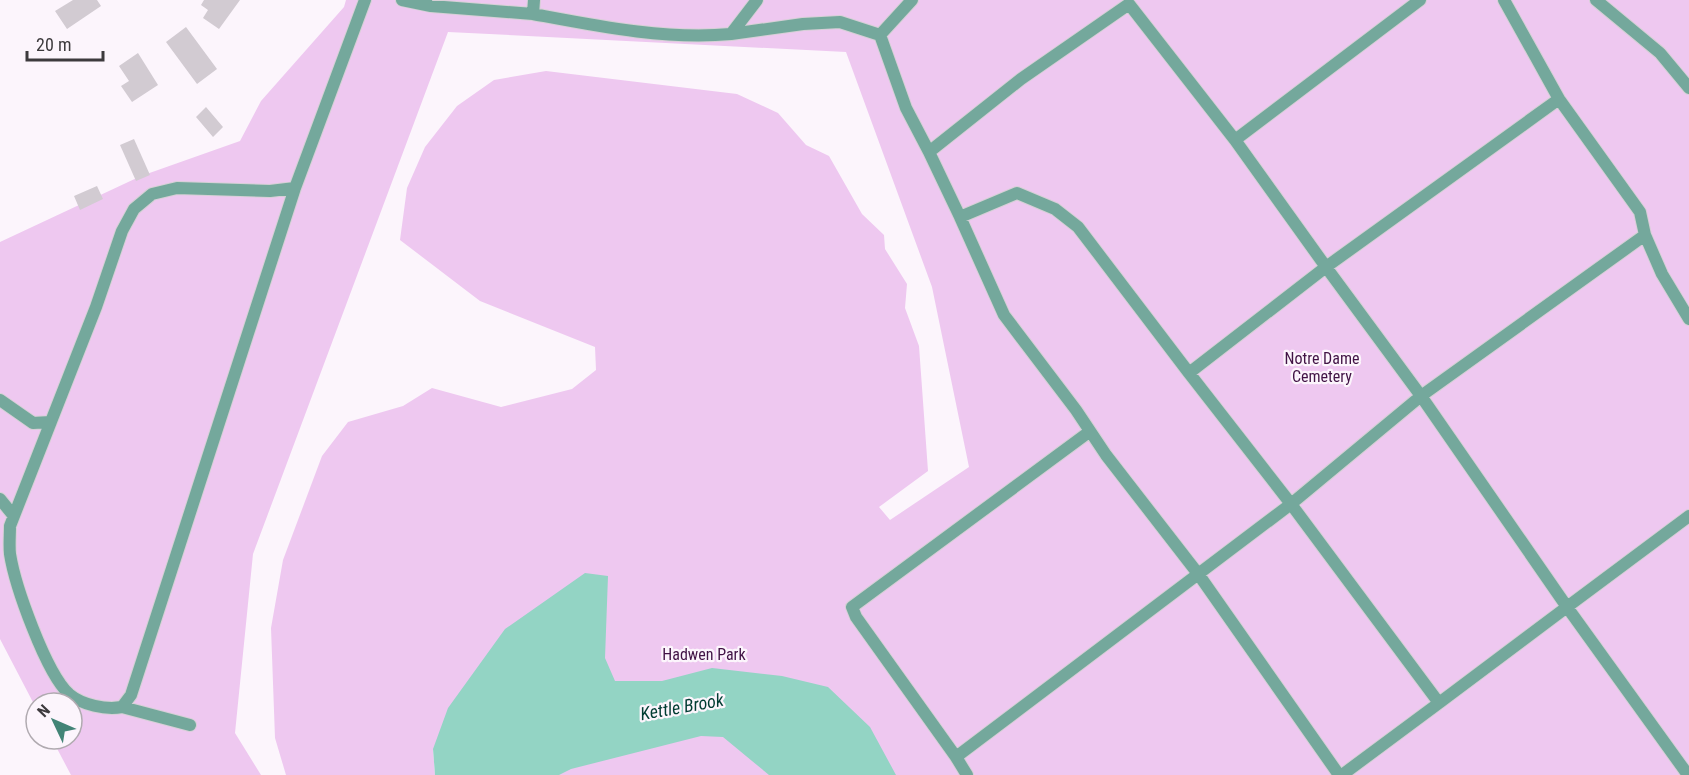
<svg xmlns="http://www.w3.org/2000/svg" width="1689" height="775" font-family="'Roboto Condensed',sans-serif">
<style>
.green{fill:#eec8f0}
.water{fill:#93d4c4}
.building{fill:#d2cbd2}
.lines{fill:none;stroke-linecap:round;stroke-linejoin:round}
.service-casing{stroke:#d6d0d6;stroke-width:14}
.service{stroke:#74a89c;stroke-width:12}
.labels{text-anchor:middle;stroke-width:4.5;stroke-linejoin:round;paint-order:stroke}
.park-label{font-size:16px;fill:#411345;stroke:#fcf5fc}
.water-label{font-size:18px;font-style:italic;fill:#003c32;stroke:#fcf5fc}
</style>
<rect width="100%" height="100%" fill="#fcf5fc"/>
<path class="green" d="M346 0H1689V775H456L433 749 435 775H286L275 738 271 628 283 560 322 456 348 422 403 406 432 388 501 407 572 389 596 370 595 347 480 301 400 240 407 188 425 147 457 106 494 80 546 71 737 94 778 113 806 145 829 156 862 214 884 235 885 249 907 284 905 308 919 346 928 471 879 507 890 520 969 467 932 287 846 52 448 32 253 554 235 733 261 775H71L52 739H72V703H36V708L0 639V242L141 176 240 141 261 101 344 7Z"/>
<path class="water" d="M585 573 608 576 605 658 615 681H662L712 668 782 676 828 687 870 727 896 775H769L723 737 701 736 571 769 559 775H435L433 749 448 708 505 629Z"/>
<path class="building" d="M73 0H97L101 6 67 29 55 11Z
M204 0H240L219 29 203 18 208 10 201 5Z
M186 27 217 69 197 84 166 42Z
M138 53 158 85 132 102 121 86 129 81 119 66Z
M206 107 223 127 213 137 196 117Z
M134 139 150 175 136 181 120 145Z
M97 186 103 199 80 210 74 196Z"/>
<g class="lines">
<defs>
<path id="service" d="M402 0 431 6 533 14 534 0
M757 0 731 34 803 24 840 22 880 35
M912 0 880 35 906 108 929 152
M1420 0 1235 140 1129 4 1021 79 929 152 960 217 1017 193 1055 209 1078 227 1189 373 1326 267 1421 396 1291 504 1439 703 1567 607 1688 775
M1504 0 1559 99 1640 212 1645 235 1662 274 1689 319
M1596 0 1660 53 1689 88
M533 14C597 26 665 40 731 34
M1235 140 1326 267 1559 99
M295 188 270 191 177 188 152 194 134 209 122 231 96 307 10 526C10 535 9 545 10 554 15 586 46 673 69 694 82 705 106 710 122 707L131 695 295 188 365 0
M960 217 1004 315 1076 410 1106 455 1199 575 1339 775
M1645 235 1421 396 1567 607 1689 516
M0 400 33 423 51 422
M0 499 13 515
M122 707 190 725
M956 757 856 617 852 607 1089 432
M967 775 956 757 1291 504 1189 373
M1342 775 1439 703"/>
</defs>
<use href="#service" class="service-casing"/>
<use href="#service" class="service"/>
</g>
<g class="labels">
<g class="park-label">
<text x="1322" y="364">Notre Dame<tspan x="1322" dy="18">Cemetery</tspan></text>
<text x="704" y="660">Hadwen Park</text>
</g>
<g class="water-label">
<text transform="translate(682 707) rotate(-10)" y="6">Kettle Brook</text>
</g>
</g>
<g transform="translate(54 721) rotate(314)"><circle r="28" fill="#fcf5fc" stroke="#b0aab0" stroke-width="1.5"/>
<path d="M0-4.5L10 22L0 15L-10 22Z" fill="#428476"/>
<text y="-9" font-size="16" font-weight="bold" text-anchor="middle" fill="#3d3a3d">N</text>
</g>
<path d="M27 51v9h76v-9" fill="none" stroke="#3d3a3d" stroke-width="3"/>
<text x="36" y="51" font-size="18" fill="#3d3a3d" stroke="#fcf5fc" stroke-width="4.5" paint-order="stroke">20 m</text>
</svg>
